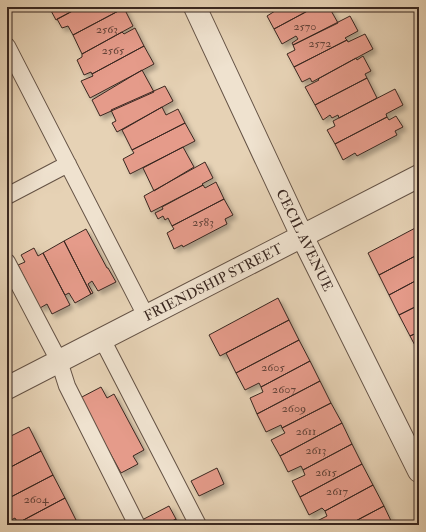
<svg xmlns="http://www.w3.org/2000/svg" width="426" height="532" font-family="'IM FELL Double Pica',serif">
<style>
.building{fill:#e59b8a;stroke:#392720;filter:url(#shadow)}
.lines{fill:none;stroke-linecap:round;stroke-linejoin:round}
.service-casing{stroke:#645245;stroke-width:18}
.minor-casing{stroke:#645245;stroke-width:24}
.service{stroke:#efe2cf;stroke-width:16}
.minor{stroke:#efe2cf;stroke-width:22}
.labels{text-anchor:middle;stroke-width:3;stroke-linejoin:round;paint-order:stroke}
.number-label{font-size:12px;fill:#64443a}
.street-label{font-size:14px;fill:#392720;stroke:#efe2cf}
</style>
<defs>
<filter id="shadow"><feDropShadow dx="3.5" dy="3.5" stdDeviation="2" flood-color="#0004"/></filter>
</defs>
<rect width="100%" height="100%" fill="#e6d2b5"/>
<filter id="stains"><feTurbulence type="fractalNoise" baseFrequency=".005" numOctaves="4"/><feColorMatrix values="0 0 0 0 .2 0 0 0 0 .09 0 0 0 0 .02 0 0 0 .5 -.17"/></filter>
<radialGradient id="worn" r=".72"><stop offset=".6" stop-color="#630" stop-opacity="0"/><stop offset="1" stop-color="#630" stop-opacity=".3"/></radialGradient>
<path class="building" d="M49 7H80L56 20Z
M80 7H124V8L73 35 68 26 62 28 57 19Z
M274 7H315L274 29 267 16 275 11 273 8Z
M315 7H329L338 23 293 45 292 43 298 39 296 36 282 44 274 29Z
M124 8 133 26 82 54 73 35Z
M350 16 358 31 345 38 347 40 294 67 287 54 295 50 293 45Z
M135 28 144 46 92 74 91 72 84 75 77 60 82 57V54L122 32 124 34Z
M365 34 373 49 312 82 310 78 302 82 294 67 347 40 348 42Z
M144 46 154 64 90 98 81 81 93 76 92 74Z
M363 56 371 71 365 74 367 78 315 105 305 87 319 80 318 79 356 58 357 60Z
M142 70 154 92 100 116 92 100Z
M367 78 377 98 339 118 338 115 332 118 330 115 323 120 315 105Z
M165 86 173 101 117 132 112 123 116 121 111 110Z
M395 89 403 105 386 114 387 117 335 144 327 130 335 126 333 121Z
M162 107 166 115 178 109 185 123 132 150 122 130Z
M396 116 403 127 395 131 397 135 357 156 355 153 343 160 335 144 387 117 389 120Z
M185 123 195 141 130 174 123 159 134 153 132 150Z
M183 147 194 167 154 191 143 168Z
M205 162 213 178 202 184 203 185 151 212 144 196Z
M216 182 224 199 172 226 168 218 165 220 163 216 158 219 155 213 163 209 162 207 203 185 205 188Z
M224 199 233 215 225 219 227 224 183 247 182 245 174 249 167 233 174 229 172 226Z
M419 226V254L379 275 368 253Z
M86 229 107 268H108L116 282 98 291 92 281 88 284 93 293 91 294 64 241Z
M64 241 91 294 75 303 69 293 65 295 43 253Z
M34 248 38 256 43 253 70 305 52 314 47 304 40 308 18 265 25 262 21 255Z
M419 254V279L389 295 379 275Z
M419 279V305L399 315 389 295Z
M278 298 289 320 220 356 209 335Z
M419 305V332L410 336 399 315Z
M289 320 299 340 236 373 226 353Z
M419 332V353L410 336Z
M299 340 310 361 261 387 259 383 245 390 236 373Z
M310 361 320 381 257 414 250 398 263 392 261 387Z
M320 381 331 403 282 428 281 425 266 432 257 414Z
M101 387 107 398 114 394 144 450 133 456 138 464 121 473 80 398Z
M331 403 342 423 280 456 271 440 285 433 282 428Z
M342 423 352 444 303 470 301 466 288 472 280 456Z
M29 427 41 451 7 469V438Z
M352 444 362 464 300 497 292 481 305 475 303 470Z
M41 451 53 475 7 499V469Z
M362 464 373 485 325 511 322 508 309 515 300 497Z
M217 468 224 484 199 496 191 481Z
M53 475 65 498 18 523 15 518 7 522V499Z
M373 485 384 506 348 525H314L313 523 327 516 325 511Z
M65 498 77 522 72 525H14Z
M169 506 176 519 165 525H143L140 521Z
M384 506 393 525H348Z
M176 519 178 525H165Z"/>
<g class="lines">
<defs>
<path id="service" d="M7 46 146 316
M7 196 68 164
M7 262 59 361 67 386 137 525
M102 339 198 525"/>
<path id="minor" d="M195 7 302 236 419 471
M7 388 419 176"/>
</defs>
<use href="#service" class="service-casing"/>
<use href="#minor" class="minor-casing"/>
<use href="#service" class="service"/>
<use href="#minor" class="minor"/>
</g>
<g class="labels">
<g class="number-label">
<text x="305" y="30">2570</text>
<text x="107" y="33">2563</text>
<text x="320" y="47">2572</text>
<text x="113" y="54">2565</text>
<text x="203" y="226">2583</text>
<text x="273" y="371">2605</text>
<text x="284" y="393">2607</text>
<text x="294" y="412">2609</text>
<text x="306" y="435">2611</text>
<text x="316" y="454">2613</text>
<text x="326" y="476">2615</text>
<text x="337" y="495">2617</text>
<text x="36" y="503">2604</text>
</g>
<g class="street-label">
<text transform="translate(305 240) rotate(64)" y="5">CECIL AVENUE</text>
<text transform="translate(213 282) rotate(-27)" y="5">FRIENDSHIP STREET</text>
</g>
</g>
<rect width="426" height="532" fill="none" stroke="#e6d2b5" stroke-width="24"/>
<rect x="8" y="8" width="410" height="516" fill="none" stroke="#392720" stroke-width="2"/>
<rect x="12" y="12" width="402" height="508" fill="none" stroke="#392720"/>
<rect width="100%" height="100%" filter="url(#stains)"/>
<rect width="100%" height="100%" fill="url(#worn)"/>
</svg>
